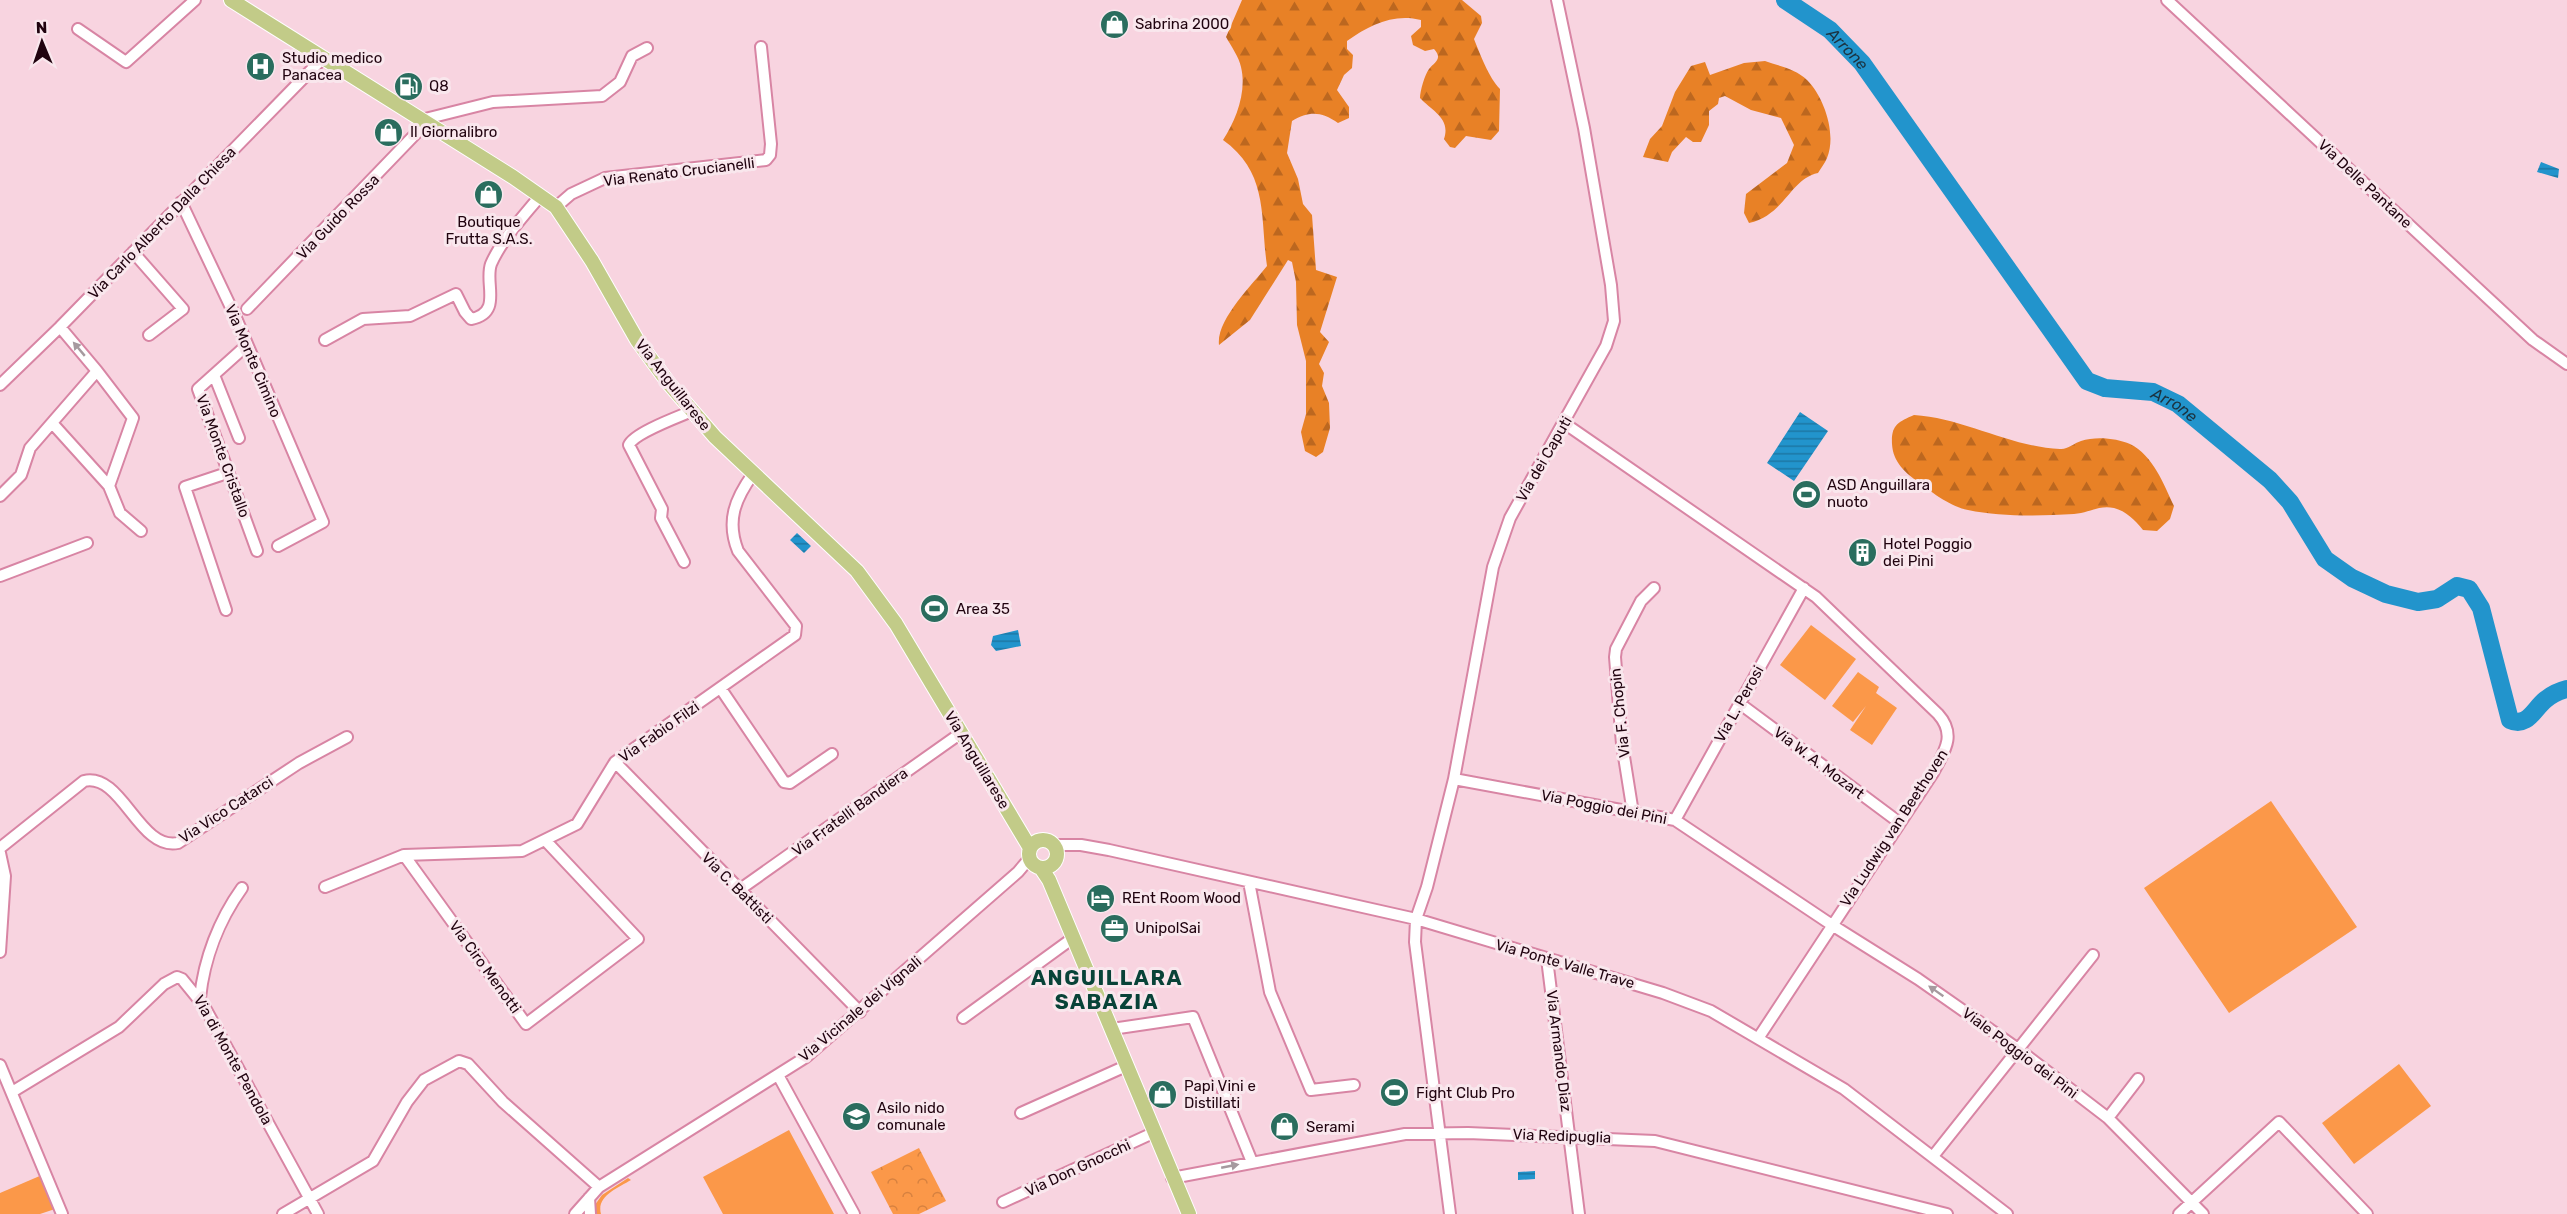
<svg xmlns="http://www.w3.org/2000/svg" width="2567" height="1214" font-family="Rubik,sans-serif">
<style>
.grass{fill:#fb9849}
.forest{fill:url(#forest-firs)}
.park{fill:url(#park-crowns)}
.water{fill:url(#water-rules)}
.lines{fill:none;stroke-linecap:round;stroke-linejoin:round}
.river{stroke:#2294cc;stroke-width:18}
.minor-casing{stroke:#d885a4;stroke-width:14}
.major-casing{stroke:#fff;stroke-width:16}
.minor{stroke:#fff;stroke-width:10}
.major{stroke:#c2cb88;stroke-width:14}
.oneway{fill:#a69a9f}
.labels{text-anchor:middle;stroke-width:6;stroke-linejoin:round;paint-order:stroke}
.poi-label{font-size:15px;fill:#20030f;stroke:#f9e7ed;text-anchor:start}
.street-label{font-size:15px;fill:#20030f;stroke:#f9e7ed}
.water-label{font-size:16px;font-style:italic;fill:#1b323f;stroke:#f9e7ed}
.district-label{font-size:21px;font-weight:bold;letter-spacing:1.5px;fill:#084338;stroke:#f9e7ed}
</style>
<defs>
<pattern id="forest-firs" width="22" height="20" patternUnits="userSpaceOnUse" patternTransform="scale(1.5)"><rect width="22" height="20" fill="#e88126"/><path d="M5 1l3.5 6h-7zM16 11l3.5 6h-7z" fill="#bc671f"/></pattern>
<pattern id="park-crowns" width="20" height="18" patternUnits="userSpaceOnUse" patternTransform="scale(1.5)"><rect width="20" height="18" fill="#fb9849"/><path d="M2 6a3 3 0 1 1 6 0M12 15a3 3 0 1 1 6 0" fill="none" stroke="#d7813f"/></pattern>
<pattern id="water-rules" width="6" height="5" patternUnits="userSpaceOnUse" patternTransform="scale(1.5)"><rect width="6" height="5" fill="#2294cc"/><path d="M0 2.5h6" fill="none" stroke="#1d77a4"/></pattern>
</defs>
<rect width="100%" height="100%" fill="#f8d4e0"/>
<path class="grass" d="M1811 625 1856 659 1825 700 1780 665Z
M1858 672 1879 687 1876 693 1897 708 1872 745 1850 730 1866 706 1853 722 1832 706Z
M2271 801 2357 927 2229 1013 2144 888Z
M2399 1064 2431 1106 2354 1164 2322 1123Z
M789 1130 834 1214H723L703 1177Z
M42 1175 55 1209 40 1214H0V1193Z
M628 1178 631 1180C618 1188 596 1196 601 1214H593L592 1209 602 1195Z"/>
<path class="forest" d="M1242 0H1462L1481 16 1482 23 1474 39C1480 54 1489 78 1500 89L1499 131 1491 140 1466 136 1455 148 1450 147 1444 139C1451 118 1432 111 1420 98 1420 91 1425 74 1429 69 1435 62 1443 59 1434 49L1425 51 1413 45 1411 36 1421 27V20C1394 13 1369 25 1347 41V49L1353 55 1352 68 1344 75 1337 90 1349 107V118L1338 123C1321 111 1309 111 1292 121L1287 153 1298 179 1303 204 1312 215 1316 270 1337 277 1320 332 1329 342 1319 364 1324 373 1322 386 1329 403 1330 428 1323 452 1316 457 1305 451 1301 432 1306 414V361L1297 325 1296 282 1292 262 1288 260 1250 320 1219 345C1216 320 1252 285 1267 266 1260 217 1269 173 1223 140 1236 120 1247 92 1241 67 1239 57 1231 46 1226 37Z
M1765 61C1779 66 1796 69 1807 80 1824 97 1837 134 1827 158 1825 163 1821 168 1818 173 1790 179 1785 215 1749 223L1744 213 1746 194 1787 163 1794 145 1781 118 1751 110 1725 96 1719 98 1718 104 1709 111V125L1701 142H1693L1686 137 1672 152 1668 162 1643 157 1650 139 1662 126 1675 92 1691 66 1705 62 1710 75 1744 63Z
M1914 415C1964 418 2010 447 2060 449 2067 450 2074 443 2081 441 2095 436 2117 438 2130 444 2153 455 2164 485 2174 506L2170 519 2157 531 2143 530C2135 520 2126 511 2114 508 2098 505 2089 513 2074 514 2040 516 2001 517 1968 510 1952 507 1932 493 1920 483 1905 473 1893 462 1892 444 1891 425 1898 422 1914 415Z"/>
<path class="park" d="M919 1148 946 1201 919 1214H893L871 1172Z"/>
<path class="water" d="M2541 162 2559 169 2558 178 2537 172Z
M1800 412 1828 431 1794 481 1767 463Z
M797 533 811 546 804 553 790 540Z
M1018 630 1021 646 996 651 991 645 993 636Z
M1535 1171V1179L1518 1180V1172Z"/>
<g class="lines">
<path class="river" id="s1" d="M1785 0 1830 30 1862 63 2087 381 2105 388 2153 392 2178 404 2270 480 2290 502 2325 559 2352 578 2386 594 2418 602 2437 599 2457 586 2469 589 2481 608 2510 720C2527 728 2534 709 2545 700 2551 695 2559 691 2567 689"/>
<defs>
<path id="minor" d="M2167 0 2533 340 2567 364
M78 29 126 62 195 0
M421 120 493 102 602 96 620 82 632 56 647 48
M181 202 236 318 323 522 278 546
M556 207 571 194 605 178 766 160 770 155 771 144 761 47
M133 252 183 309 149 335
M247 309 426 123
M60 327 97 371
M325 340 363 319 410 316 456 294 465 312 471 319C503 313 484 283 491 264 502 239 523 217 540 196
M247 345 198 389 257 551
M214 375 239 438
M0 385 60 327 322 59
M1564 423 1816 597 1938 714C1957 735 1944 752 1933 773L1759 1037
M109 486 120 513 141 531
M0 496 21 475 30 448 97 371 133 418 109 486 53 424
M684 562 661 518 662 509 629 445C634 433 678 417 692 411
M0 576 87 543
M226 610 185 487 227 473
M721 689 784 782 790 783 832 754
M1739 703 1900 823
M615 762 860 1012
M1454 779 1675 820 1832 925 1918 979 2018 1049 2108 1118 2203 1214
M1633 813 1622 744 1615 657 1616 649 1641 601 1654 588
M1675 820 1804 588
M1053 845H1081L1109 850 1416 919 1663 993 1711 1011 1844 1089 2007 1214
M0 848 84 781C122 772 139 851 178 843L299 763 347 737
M0 853 5 876 0 952
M404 855 526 1024 638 939 545 840
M1249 882 1270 992 1311 1090 1354 1085
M325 887 404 855 522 851 577 824 615 762 795 635 796 626 738 551C726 521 735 499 753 474
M739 890 961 733
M1547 959 1579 1214
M200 998C204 959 219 920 242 888
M963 1018 1073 938
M1112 1029 1193 1017 1252 1162
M0 1065 62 1214
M778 1075 854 1214
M12 1092 119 1027 164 984 177 977 182 979 204 1006 318 1214
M1021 1113 1126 1066
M2108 1118 2138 1079
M1934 1155 2093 955
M1172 1178 1405 1134 1468 1133 1655 1141 1947 1214
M589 1198 590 1214
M1003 1202 1153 1133
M283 1214 373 1161 407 1102 424 1080 459 1061 468 1064 503 1102 599 1187
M575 1214 599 1187 806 1057 1018 872 1029 859
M1450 1214 1415 942 1416 919 1427 887 1454 779 1493 567 1510 518 1606 346 1614 321 1611 285 1584 128 1557 0
M2179 1214 2279 1122 2367 1214"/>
<path id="major" d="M231 0 513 177 556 207 592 261 637 340 670 385 715 437 857 571 896 624 1030 848
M1029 854a14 14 0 1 1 28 0a14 14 0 1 1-28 0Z
M1041 868 1049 880 1189 1214"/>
</defs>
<use href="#minor" class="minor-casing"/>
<use href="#major" class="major-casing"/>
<use href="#minor" class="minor"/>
<use href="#major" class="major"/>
</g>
<defs><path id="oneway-solid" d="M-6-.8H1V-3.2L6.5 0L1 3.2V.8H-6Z" transform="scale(1.5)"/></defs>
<g class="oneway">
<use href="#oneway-solid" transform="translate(79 349) rotate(-130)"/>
<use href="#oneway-solid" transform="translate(1936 991) rotate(-145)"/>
<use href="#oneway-solid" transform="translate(1230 1166) rotate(-11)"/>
</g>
<defs>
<symbol id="shop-disc" viewBox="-11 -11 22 22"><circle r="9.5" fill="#2a6d5e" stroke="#f9e7ed"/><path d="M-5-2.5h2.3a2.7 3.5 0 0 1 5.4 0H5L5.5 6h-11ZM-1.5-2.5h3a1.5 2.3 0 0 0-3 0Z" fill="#fff"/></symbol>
<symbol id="hospital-disc" viewBox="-11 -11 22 22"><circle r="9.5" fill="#2a6d5e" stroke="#f9e7ed"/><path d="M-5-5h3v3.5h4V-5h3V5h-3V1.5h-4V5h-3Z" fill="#fff"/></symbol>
<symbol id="fuel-disc" viewBox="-11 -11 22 22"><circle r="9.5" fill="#2a6d5e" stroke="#f9e7ed"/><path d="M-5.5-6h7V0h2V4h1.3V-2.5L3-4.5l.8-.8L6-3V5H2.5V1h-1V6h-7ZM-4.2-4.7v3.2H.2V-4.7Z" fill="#fff"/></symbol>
<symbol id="stadium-disc" viewBox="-11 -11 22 22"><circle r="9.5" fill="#2a6d5e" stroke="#f9e7ed"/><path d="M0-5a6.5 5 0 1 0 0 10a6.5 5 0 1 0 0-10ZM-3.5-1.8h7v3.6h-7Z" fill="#fff"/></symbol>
<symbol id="building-disc" viewBox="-11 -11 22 22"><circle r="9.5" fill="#2a6d5e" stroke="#f9e7ed"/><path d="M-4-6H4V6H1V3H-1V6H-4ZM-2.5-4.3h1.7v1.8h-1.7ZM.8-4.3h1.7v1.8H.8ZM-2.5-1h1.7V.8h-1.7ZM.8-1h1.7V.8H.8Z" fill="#fff"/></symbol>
<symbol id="hotel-disc" viewBox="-11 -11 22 22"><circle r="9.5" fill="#2a6d5e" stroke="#f9e7ed"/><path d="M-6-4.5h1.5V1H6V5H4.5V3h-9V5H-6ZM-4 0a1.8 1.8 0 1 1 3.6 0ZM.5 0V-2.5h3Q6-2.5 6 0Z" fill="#fff"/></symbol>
<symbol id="office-disc" viewBox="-11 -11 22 22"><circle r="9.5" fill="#2a6d5e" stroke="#f9e7ed"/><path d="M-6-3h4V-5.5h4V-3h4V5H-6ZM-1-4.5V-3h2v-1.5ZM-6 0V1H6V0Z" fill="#fff"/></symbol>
<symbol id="school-disc" viewBox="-11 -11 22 22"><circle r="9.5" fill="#2a6d5e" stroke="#f9e7ed"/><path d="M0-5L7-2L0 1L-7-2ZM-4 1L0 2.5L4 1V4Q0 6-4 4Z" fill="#fff"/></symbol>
</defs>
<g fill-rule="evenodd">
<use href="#shop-disc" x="1098" y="8" width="33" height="33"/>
<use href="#hospital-disc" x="244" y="50" width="33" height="33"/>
<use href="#fuel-disc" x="392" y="70" width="33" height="33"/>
<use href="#shop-disc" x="372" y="116" width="33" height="33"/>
<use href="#shop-disc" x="472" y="178" width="33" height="33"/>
<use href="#stadium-disc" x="1790" y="478" width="33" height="33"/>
<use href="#building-disc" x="1846" y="536" width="33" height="33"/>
<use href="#stadium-disc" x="918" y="592" width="33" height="33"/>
<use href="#hotel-disc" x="1084" y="882" width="33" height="33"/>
<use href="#office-disc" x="1098" y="912" width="33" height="33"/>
<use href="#stadium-disc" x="1378" y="1076" width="33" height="33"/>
<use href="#shop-disc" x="1146" y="1078" width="33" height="33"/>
<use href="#school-disc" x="840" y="1100" width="33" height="33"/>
<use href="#shop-disc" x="1268" y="1110" width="33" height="33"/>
</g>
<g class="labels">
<g class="poi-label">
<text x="1135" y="29">Sabrina 2000</text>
<text x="282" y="63">Studio medico<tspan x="282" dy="17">Panacea</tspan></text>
<text x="429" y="91">Q8</text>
<text x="410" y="137">Il Giornalibro</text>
<text x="489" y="227" text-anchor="middle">Boutique<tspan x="489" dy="17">Frutta S.A.S.</tspan></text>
<text x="1827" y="490">ASD Anguillara<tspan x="1827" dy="17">nuoto</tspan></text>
<text x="1883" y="549">Hotel Poggio<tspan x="1883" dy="17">dei Pini</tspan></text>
<text x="956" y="614">Area 35</text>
<text x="1122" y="903">REnt Room Wood</text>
<text x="1135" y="933">UnipolSai</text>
<text x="1184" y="1091">Papi Vini e<tspan x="1184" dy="17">Distillati</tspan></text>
<text x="1416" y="1098">Fight Club Pro</text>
<text x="877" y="1113">Asilo nido<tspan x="877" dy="17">comunale</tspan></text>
<text x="1306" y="1132">Serami</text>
</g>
<g class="street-label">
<text transform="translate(679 172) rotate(-7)" y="5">Via Renato Crucianelli</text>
<text transform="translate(2365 184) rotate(43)" y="5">Via Delle Pantane</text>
<text transform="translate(338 217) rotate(-46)" y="5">Via Guido Rossa</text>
<text transform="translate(162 223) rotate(-46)" y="5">Via Carlo Alberto Dalla Chiesa</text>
<text transform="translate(253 361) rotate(67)" y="5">Via Monte Cimino</text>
<text transform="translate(673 385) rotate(52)" y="5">Via Anguillarese</text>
<text transform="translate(223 456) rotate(70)" y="5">Via Monte Cristallo</text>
<text transform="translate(1544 459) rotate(-60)" y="5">Via dei Caputi</text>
<text transform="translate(1739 704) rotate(-61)" y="5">Via L. Perosi</text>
<text transform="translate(1620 713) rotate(-96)" y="5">Via F. Chopin</text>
<text transform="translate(659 732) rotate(-35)" y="5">Via Fabio Filzi</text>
<text transform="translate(977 760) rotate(59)" y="5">Via Anguillarese</text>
<text transform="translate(1819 763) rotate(37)" y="5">Via W. A. Mozart</text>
<text transform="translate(1604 807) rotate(11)" y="5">Via Poggio dei Pini</text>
<text transform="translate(226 810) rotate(-33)" y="5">Via Vico Catarci</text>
<text transform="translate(850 812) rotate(-36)" y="5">Via Fratelli Bandiera</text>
<text transform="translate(1894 828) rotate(-57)" y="5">Via Ludwig van Beethoven</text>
<text transform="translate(737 888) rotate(45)" y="5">Via C. Battisti</text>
<text transform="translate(1565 964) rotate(16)" y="5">Via Ponte Valle Trave</text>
<text transform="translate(485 967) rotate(54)" y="5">Via Ciro Menotti</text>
<text transform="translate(860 1009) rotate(-40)" y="5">Via Vicinale dei Vignali</text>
<text transform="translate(1559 1051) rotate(83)" y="5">Via Armando Diaz</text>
<text transform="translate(2020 1053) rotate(37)" y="5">Viale Poggio dei Pini</text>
<text transform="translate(233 1060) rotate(61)" y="5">Via di Monte Pendola</text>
<text transform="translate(1562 1136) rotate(2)" y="5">Via Redipuglia</text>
<text transform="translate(1078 1168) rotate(-25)" y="5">Via Don Gnocchi</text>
</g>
<g class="water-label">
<text dy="6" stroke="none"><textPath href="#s1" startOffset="80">Arrone</textPath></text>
<text dy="6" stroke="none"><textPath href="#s1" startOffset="582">Arrone</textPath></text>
</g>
<g class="district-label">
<text x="1107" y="985">ANGUILLARA<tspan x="1107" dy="24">SABAZIA</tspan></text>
</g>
</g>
<g transform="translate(42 42) rotate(358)" stroke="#f9e7ed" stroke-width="4.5" paint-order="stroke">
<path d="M0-4.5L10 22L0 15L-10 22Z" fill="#20030f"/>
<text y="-9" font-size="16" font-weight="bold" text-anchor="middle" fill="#20030f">N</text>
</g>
</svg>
